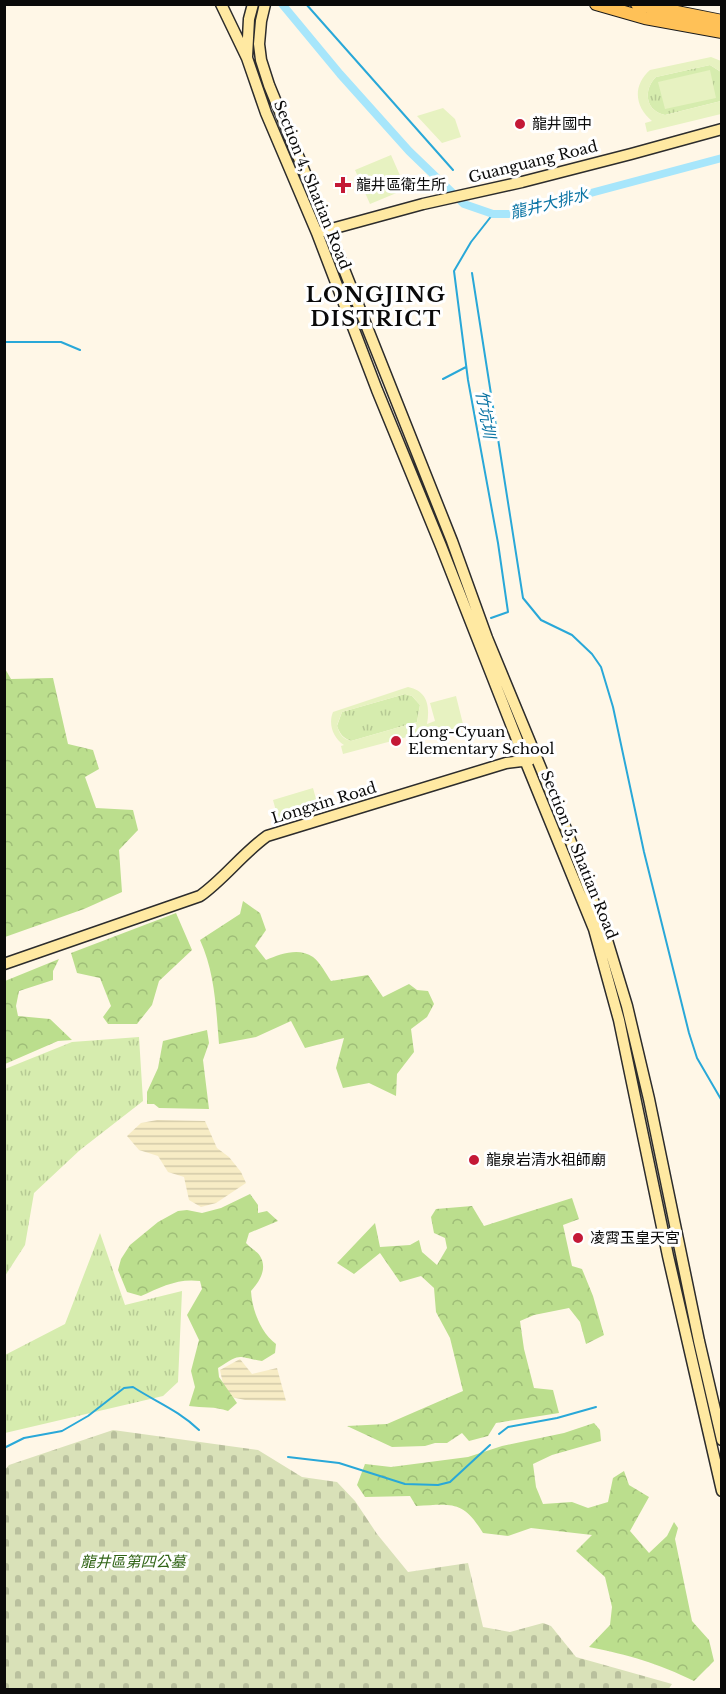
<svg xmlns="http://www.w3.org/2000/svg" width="726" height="1694" font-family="'Libre Baskerville','Noto Sans TC',serif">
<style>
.farmland{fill:url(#farmland-rules)}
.grass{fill:url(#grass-tufts)}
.forest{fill:url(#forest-crowns)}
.cemetery{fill:url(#cemetery-stones)}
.pitch{fill:#e7f2c1;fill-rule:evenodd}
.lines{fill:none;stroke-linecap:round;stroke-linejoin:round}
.stream{stroke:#29a8d8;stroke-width:2}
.canal{stroke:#a7e6fb;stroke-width:8}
.secondary-casing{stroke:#2c2c2c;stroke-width:13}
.primary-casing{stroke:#1b1b1b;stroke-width:14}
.secondary{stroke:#ffe9a2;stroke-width:10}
.primary{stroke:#ffc157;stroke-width:12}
.poi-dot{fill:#c41936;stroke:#fff;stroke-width:2}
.labels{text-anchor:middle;stroke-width:6;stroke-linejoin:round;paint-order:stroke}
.poi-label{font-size:15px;fill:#0a0a0a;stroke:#fff;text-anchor:start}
.street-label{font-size:15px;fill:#0a0a0a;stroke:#fff}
.park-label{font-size:15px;font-style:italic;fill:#316517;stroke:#fff}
.water-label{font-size:16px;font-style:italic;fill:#0b74a4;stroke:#fff}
.district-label{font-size:21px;font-weight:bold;letter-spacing:1.5px;fill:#0a0a0a;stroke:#fff}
</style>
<defs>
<pattern id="farmland-rules" width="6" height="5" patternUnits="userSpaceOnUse" patternTransform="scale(1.5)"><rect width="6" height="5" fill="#f7ecc5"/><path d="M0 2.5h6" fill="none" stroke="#d2c9a8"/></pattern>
<pattern id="grass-tufts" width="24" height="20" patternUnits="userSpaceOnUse" patternTransform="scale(1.5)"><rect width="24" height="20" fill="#d6ecae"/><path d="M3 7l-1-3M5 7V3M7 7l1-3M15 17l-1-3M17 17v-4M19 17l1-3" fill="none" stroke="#b6c994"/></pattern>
<pattern id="forest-crowns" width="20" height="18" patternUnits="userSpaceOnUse" patternTransform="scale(1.5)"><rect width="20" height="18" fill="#bbde8d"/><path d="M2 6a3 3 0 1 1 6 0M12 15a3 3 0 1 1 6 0" fill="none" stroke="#9fbd78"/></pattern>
<pattern id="cemetery-stones" width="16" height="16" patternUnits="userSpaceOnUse" patternTransform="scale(1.5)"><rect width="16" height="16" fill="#d9e1b8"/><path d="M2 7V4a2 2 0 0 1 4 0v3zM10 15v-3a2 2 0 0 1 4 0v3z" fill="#b9c09d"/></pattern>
</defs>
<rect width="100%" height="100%" fill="#fff7e7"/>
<path class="farmland" d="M157 1120 205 1121 217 1148 229 1157 241 1172 246 1183 216 1203 201 1207 189 1200 184 1177 168 1172 158 1156 139 1150 127 1136 141 1123Z
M240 1359 252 1374 277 1368 286 1401 245 1400 222 1395 223 1384 220 1370Z"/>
<path class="grass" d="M710 65 721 72V101L665 115C645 111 643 90 656 77Z
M405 694 412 696 420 705 417 722 351 741C343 738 340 734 337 726L342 712Z
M139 1037 143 1101 80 1150 34 1193 25 1245 5 1276V1069L72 1042Z
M100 1233 125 1305 182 1291 178 1382 163 1396 5 1433V1355L65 1324Z"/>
<path class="forest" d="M4 667 11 679 53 678 68 744 93 750 99 769 85 777 96 808 133 810 138 830 119 850 122 892 84 909 5 937Z
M243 901 260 913 266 930 255 946 266 960C280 954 299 947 313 957 320 962 326 974 331 981L368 975 383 997 409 984 417 990 428 991 434 1004 427 1017 411 1029 414 1052 397 1074 396 1096 369 1083 343 1088 336 1068 344 1038 305 1048 291 1021 256 1037 219 1044C216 1008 215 973 200 940L240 914Z
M176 913 192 950 159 981 152 1005 137 1024H108L103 1017 111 1006 100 978 77 973 71 953Z
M59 959 53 971V980L19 991 16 1006 18 1016 50 1019 72 1040 58 1041 5 1064V981Z
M207 1030 209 1043 203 1060 209 1109 159 1108 154 1104H147V1092L158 1068 163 1041Z
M250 1194 258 1205V1213L267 1211 278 1221 249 1233 246 1243C250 1248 257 1251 260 1256 268 1269 259 1282 251 1291 252 1310 261 1333 276 1344L275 1353 262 1361C236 1357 243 1352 218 1368L219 1377 237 1403 228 1411C215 1406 203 1408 189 1406L195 1387 191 1371 199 1340 187 1315 202 1289 200 1281C178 1278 161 1287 141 1296L127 1292 118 1270 121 1259 130 1245 158 1222 178 1211 187 1210 202 1213 221 1208Z
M572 1198 579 1219 563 1225 572 1266 582 1269 593 1296 604 1335 586 1344 580 1322 569 1308 534 1315 520 1321 524 1349 534 1388 553 1390 559 1413 496 1423 488 1436 469 1441 462 1433 447 1443H435L425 1446 392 1447 347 1426 387 1424 463 1391 450 1338 436 1312 434 1288 421 1276 400 1282 380 1253 354 1274 337 1263 375 1223 380 1247 410 1245 419 1240 422 1252 437 1265 447 1248 445 1238 434 1233 431 1217 436 1209 472 1206 484 1226Z
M594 1423 600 1430 601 1441 552 1455 533 1464 536 1487 543 1504 572 1502 588 1508 608 1502 613 1478 624 1471 629 1485 649 1497 630 1531 649 1553 667 1536 674 1522 678 1528 675 1539 692 1621 709 1640 714 1661 694 1681C657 1663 629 1655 589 1647L610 1625 612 1607 605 1577 576 1551 592 1535 531 1528 508 1536 483 1533C463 1500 452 1504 416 1506L410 1496 365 1497 357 1485 365 1464 391 1467 468 1457 502 1446 564 1433Z"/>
<path class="cemetery" d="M113 1430 258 1450 302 1477 337 1482 355 1501 377 1534 408 1572 468 1563 483 1627 510 1632 543 1623 551 1626 576 1657 672 1684 668 1690 5 1689V1470L9 1465Z"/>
<path class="pitch" d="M711 57 721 61V72L710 65 656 77C643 90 645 111 665 115L721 101V114L647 132 645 123 652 121C635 107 632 86 650 70Z
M710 70 716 98 665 109 658 82Z
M443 108 455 119 461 137 442 143 417 116Z
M391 155 406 189 370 204 355 170Z
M408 687C428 691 430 707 427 724L435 721 430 703 456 696 464 728 439 735 437 729 343 754 341 746 344 745C333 738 328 724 333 712ZM405 694 412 696 420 705 417 722 351 741C343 739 339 734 337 725L342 712Z
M313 788 319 810 279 822 273 800Z"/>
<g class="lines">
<path class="stream" d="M306 4 453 170
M472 273 523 598 541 620 572 635 592 654 601 667 613 707 644 852 689 1033 697 1058 722 1101
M4 342H61L80 350
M443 379 466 367
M491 618 508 612 498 543 468 380 454 271 471 242 493 214
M499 1434 508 1427 557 1418 596 1407
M4 1448 24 1438 62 1431 88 1416 124 1388 133 1387C156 1402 178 1410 199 1430
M288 1457 339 1463 405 1484 438 1485 450 1482 490 1445"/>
<path class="canal" d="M282 4 340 74 409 151 464 204 493 214H512L722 158"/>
<defs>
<path id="secondary" d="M221 4 247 58 266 113 317 233 377 390 441 546 525 760 594 929 619 1020 668 1256 722 1491
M265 4 261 21 259 44 261 60 269 85 328 229 452 541 487 638 566 829 603 927 627 1006 649 1099 699 1341 722 1440
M247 57 249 19 253 4
M324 231 423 204 522 182 631 154 722 129
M4 964 200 896C224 879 242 854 267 836L506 763 530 760"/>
<path id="primary" d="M596 4 645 18 722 32
M637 4 722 21"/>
</defs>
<use href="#secondary" class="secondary-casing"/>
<use href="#primary" class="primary-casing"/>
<use href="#secondary" class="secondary"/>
<use href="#primary" class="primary"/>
</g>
<g class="poi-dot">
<circle cx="520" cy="124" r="6"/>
<path d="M340 176h6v6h6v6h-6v6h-6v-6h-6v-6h6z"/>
<circle cx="396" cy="741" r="6"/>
<circle cx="474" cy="1160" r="6"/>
<circle cx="578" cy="1238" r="6"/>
</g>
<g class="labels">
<g class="poi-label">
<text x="532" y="129">龍井國中</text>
<text x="356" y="190">龍井區衛生所</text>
<text x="408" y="737">Long-Cyuan<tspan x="408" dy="17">Elementary School</tspan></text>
<text x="486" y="1165">龍泉岩清水祖師廟</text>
<text x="590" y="1243">凌霄玉皇天宮</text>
</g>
<g class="street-label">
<text transform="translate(533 162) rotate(-14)" y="5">Guanguang Road</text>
<text transform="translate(312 185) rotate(68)" y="5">Section 4, Shatian Road</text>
<text transform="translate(324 803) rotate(-17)" y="5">Longxin Road</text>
<text transform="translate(579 855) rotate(68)" y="5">Section 5, Shatian Road</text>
</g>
<g class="park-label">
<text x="133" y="1567">龍井區第四公墓</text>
</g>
<g class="water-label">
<text transform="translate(549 203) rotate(-14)" y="6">龍井大排水</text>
<text transform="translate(486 414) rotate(80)" y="6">竹坑圳</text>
</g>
<g class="district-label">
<text x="376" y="302">LONGJING<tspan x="376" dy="24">DISTRICT</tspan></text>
</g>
</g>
<rect width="726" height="1694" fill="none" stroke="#0a0a0a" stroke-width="12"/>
</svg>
